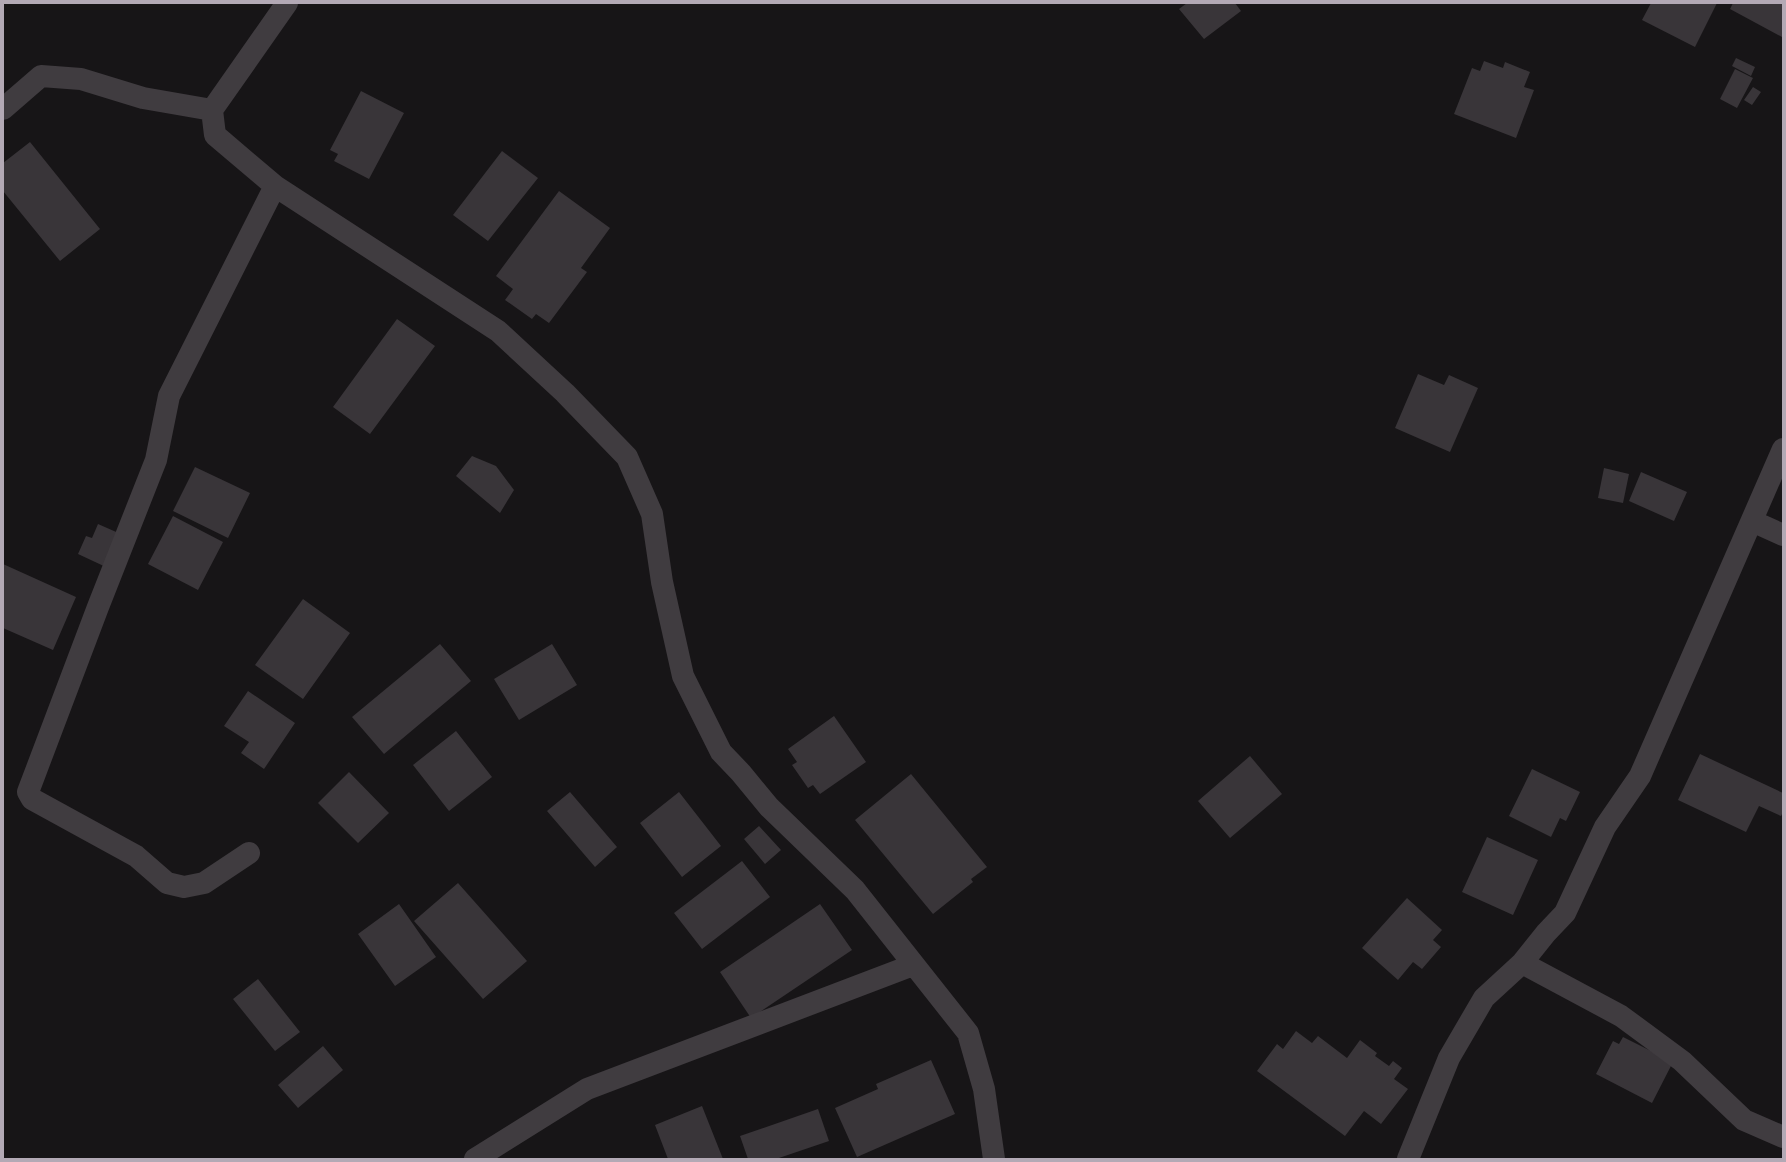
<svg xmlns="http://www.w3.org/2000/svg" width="1786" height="1162" font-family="'Varela Round',sans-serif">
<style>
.building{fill:#393539}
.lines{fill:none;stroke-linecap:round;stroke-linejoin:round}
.minor{stroke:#403c40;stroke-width:22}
</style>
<rect width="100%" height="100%" fill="#171517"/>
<path class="building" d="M1187 3H1235L1241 11 1204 39 1179 9Z
M1651 3H1717L1695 47 1642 20Z
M1733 3H1783L1782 37 1730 9Z
M1736 58 1755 67 1751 76 1732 66Z
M1484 61 1503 68 1505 62 1530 72 1524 87 1534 90 1516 138 1454 114 1472 68 1480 71Z
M1735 69 1753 78 1737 108 1720 99Z
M1753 87 1761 92 1752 105 1744 100Z
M361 91 404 113 369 179 334 161 338 154 330 150Z
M30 142 100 229 60 261 3 191V163Z
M502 151 538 178 488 241 453 215Z
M559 191 610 228 581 268 587 272 549 323 536 314 532 319 505 300 513 289 496 276Z
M397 319 435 346 370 434 333 407Z
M1418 374 1444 385 1449 375 1478 388 1450 452 1395 428Z
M472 456 496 466 514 490 500 513 456 476Z
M195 467 250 493 228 538 173 511Z
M1604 468 1629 474 1623 503 1598 498Z
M1641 472 1687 492 1674 521 1629 501Z
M173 516 223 542 198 590 148 564Z
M98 524 123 535 108 568 78 554 86 536 92 538Z
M3 564 76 597 53 650 3 628Z
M303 599 350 633 303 699 255 665Z
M440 644 471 681 384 754 352 717Z
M552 644 577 685 519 720 494 679Z
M248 691 295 723 264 769 241 753 249 742 224 726Z
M834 716 866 762 820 794 813 785 808 788 792 765 797 762 788 749Z
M456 731 492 777 449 811 413 765Z
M1700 754 1783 793V812L1781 816 1759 806 1746 832 1678 800Z
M1250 756 1282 794 1230 838 1198 801Z
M1532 769 1580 792 1566 821 1560 818 1551 837 1509 816Z
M349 772 389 813 358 843 318 803Z
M911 774 987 867 971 879 973 882 933 914 855 820Z
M570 792 617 847 595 867 547 811Z
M679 792 721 846 682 877 640 823Z
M759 826 781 850 765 864 744 839Z
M1487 837 1538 860 1513 915 1462 892Z
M742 861 770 897 702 949 674 913Z
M458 883 527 961 483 999 414 921Z
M1407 898 1442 930 1433 940 1441 947 1422 969 1413 962 1398 980 1362 948Z
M399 904 436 957 395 986 358 934Z
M820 904 852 950 751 1018 720 972Z
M258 979 300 1032 275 1051 233 999Z
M1296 1031 1312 1043 1318 1036 1347 1058 1360 1040 1377 1053 1375 1056 1389 1066 1393 1061 1402 1068 1394 1079 1408 1089 1381 1124 1364 1111 1345 1136 1257 1071 1277 1044 1283 1049Z
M1623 1037 1673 1062 1652 1103 1596 1074 1613 1041 1619 1044Z
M323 1046 343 1070 298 1108 278 1085Z
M931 1060 955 1114 857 1157 835 1108 878 1089 876 1084Z
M702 1106 723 1159H668L655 1125Z
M818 1109 829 1141 776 1159H748L740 1136Z"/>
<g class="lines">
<path class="minor" d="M287 3 212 110 215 135 275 186 498 331 565 393 627 457 652 514 662 582 683 676 721 752 741 773 769 807 855 890 968 1033 984 1089 994 1159
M3 109 41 76 81 79 143 98 212 110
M1752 521 1783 535
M249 853 204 883 184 887 167 883 136 856 32 799 28 792 98 607 156 460 169 396 275 186
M1522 963 1621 1016 1682 1061 1744 1120 1783 1137
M475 1159 587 1089 913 965
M1408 1159 1449 1058 1484 998 1522 963 1546 933 1565 913 1605 827 1640 776 1783 449"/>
</g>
<rect width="1786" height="1162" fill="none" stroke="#b3a9b5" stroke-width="8"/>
</svg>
